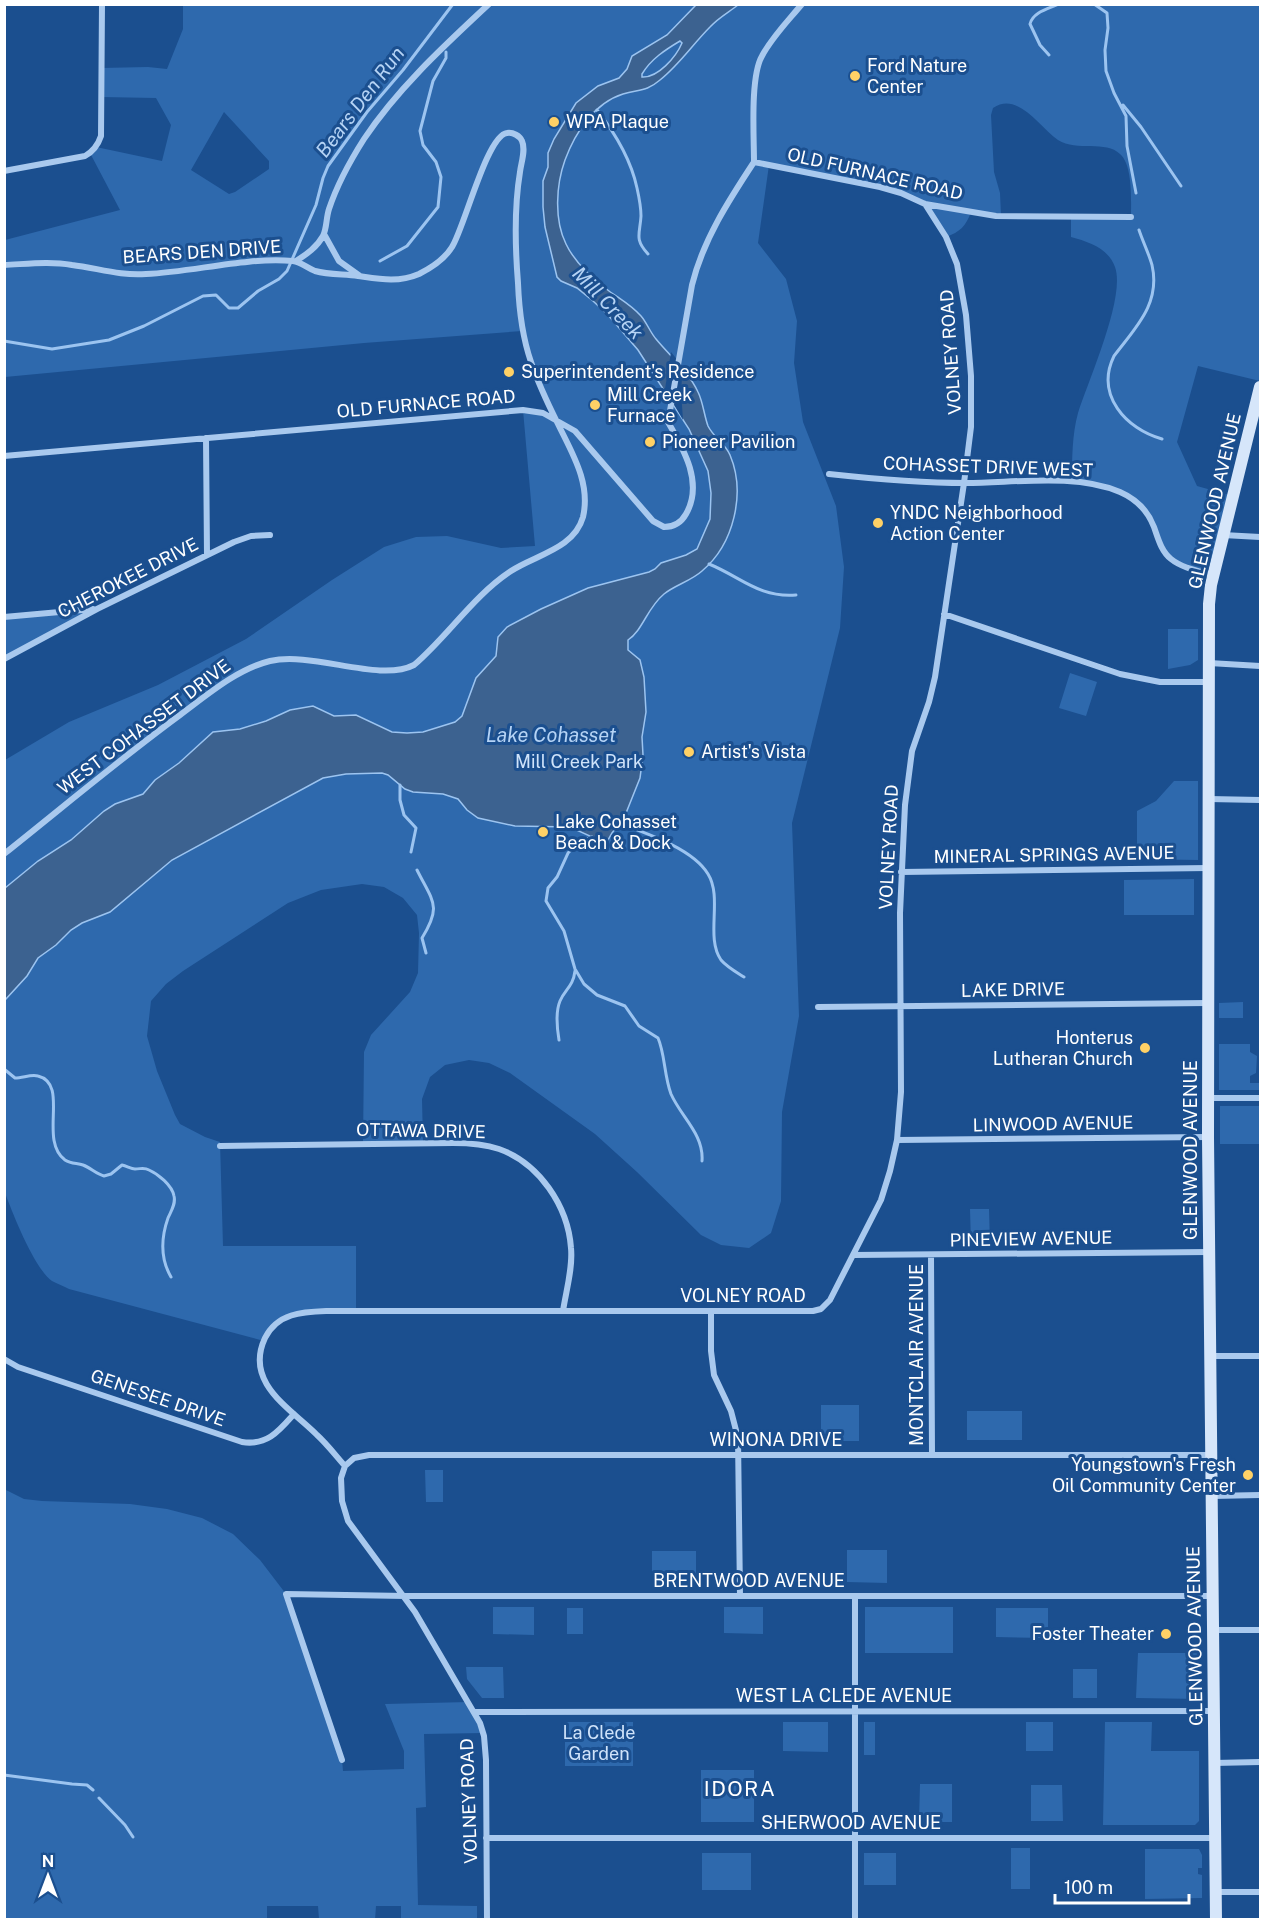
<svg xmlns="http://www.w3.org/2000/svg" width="1265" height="1924" font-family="'Public Sans',sans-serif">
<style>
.green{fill:#2e69ad;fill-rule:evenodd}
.water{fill:#3c6290;stroke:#9cc4f0;stroke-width:1.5;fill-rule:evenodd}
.pier{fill:#1b4f8f}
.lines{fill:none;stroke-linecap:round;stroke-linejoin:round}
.stream{stroke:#9cc4f0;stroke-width:3}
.minor{stroke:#a9c9ee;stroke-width:6}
.secondary{stroke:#d6e6fa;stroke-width:12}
.poi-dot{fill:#ffd166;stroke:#1b4f8f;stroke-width:2}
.labels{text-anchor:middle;stroke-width:6;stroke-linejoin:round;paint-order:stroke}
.poi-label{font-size:18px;fill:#fff;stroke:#1b4f8f;text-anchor:start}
.street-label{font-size:18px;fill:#fff;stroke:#1b4f8f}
.park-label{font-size:18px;fill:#cfe3fa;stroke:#1b4f8f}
.water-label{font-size:20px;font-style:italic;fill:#b5d3f5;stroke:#1b4f8f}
.quarter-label{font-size:21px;letter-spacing:1.5px;fill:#fff;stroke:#1b4f8f}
</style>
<rect width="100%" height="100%" fill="#1b4f8f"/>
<path class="green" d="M183 5H1260V381L1198 366 1177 442 1197 486 1233 496 1213 575 1170 558 1147 513 1122 493 1072 482C1072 459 1072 435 1078 413 1088 381 1126 297 1115 267 1108 248 1089 242 1071 237V217H1131C1131 201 1133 165 1120 154 1106 140 1077 152 1058 140 1039 127 1018 91 993 108L991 115 994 172 1000 193 1001 216 971 212C966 226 960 232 946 237L925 204 901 193 769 165 758 243 786 279 797 321 794 363 803 422 836 506 844 567 840 628 792 823 799 1016 782 1112 781 1201 771 1233 749 1248 721 1245 701 1235 637 1172 595 1134 510 1073 489 1063 469 1060 445 1065 430 1077 422 1099 423 1143 363 1144 364 1052 371 1035 410 992 418 973 419 933 417 915 403 898 384 887 362 884 321 890 288 903 183 971 166 984 151 1001 147 1036 157 1071 175 1115 180 1124 205 1137 220 1142 223 1246H356V1311L285 1317 264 1341 69 1289C64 1286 57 1284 52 1281 34 1268 13 1214 5 1193V760L69 722 158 685 246 639 332 580 384 547 416 537 447 536 501 548 535 546 523 410 555 419 531 362 522 331 364 343 5 377V240L120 210 90 153 96 147 162 161 171 125 156 98 101 97V68L148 67 167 69 183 29ZM224 112 269 161V169L235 192 229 194 191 170Z
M97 609 5 659V617Z
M1168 629H1198V660L1190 665 1168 669Z
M1070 673 1097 682 1086 716 1059 708Z
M1174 781H1198V860L1137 859V811L1156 801Z
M1194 879V915H1124V880Z
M1243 1002V1018H1219V1003Z
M1219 1044H1250V1052L1257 1056 1256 1073 1250 1076V1083H1260V1090H1219Z
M1220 1106H1260V1144H1220Z
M970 1209H989L990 1244H971Z
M821 1405H859V1441H821Z
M967 1411H1022V1440H967Z
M425 1470H443V1502H426Z
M4 1489 24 1499 42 1501 130 1504 167 1509 202 1518 233 1534 260 1560 286 1594 342 1760 343 1771 404 1769V1751L385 1704 469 1702 483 1733 424 1734 426 1807 416 1808 418 1905 477 1906V1919H401V1906H376L375 1920 319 1919 318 1906H267V1920L5 1919Z
M847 1550H887V1583L847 1582Z
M652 1551H696V1583H652Z
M493 1607H534V1635L493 1634Z
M724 1607H763V1634L724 1633Z
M865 1607H953V1653H865Z
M567 1608H583V1634H567Z
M996 1608H1048V1638L996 1637Z
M1138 1653H1199V1699L1136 1698Z
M466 1667H503L504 1698H482L467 1679Z
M1073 1669H1097V1698H1073Z
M565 1722H633V1766H565Z
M783 1722H828V1752L783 1751Z
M864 1722H875V1755H864Z
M1026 1722H1053V1751H1026Z
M1105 1722H1152L1151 1751H1199V1821L1195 1825H1103Z
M701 1770H754V1822H701Z
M920 1784H952V1822H919Z
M1031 1785H1062L1063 1821H1031Z
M1011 1848H1030V1889H1011Z
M1145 1849H1199L1202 1855V1868H1198V1874L1202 1875V1898L1145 1899Z
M702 1853H751V1890H702Z
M864 1853H896V1885H864Z"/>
<path class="water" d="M696 5H738C729 12 718 18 710 27 693 44 679 65 660 80 646 92 639 89 623 94 594 103 575 133 565 160 556 185 554 220 566 244 575 263 593 279 609 291 620 299 631 305 641 316 647 323 650 332 656 339 669 355 689 372 698 392 703 402 704 415 708 426 714 438 725 443 730 455 746 493 734 544 702 571 691 581 675 585 664 594 647 608 643 630 628 640V650L640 660 644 677 646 712 642 737 643 755 640 778 624 818 612 833 604 847 599 848 590 836 570 827 515 826 478 818 467 810 458 799 443 794 413 792 405 789 388 775 382 773 346 774 323 778 172 860 110 912 82 923 71 930 56 945 38 958 27 976 5 1000V888L38 861 71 840 104 811 115 804 143 794 155 780 179 763 213 732 240 729 266 721 290 710 313 706 334 716 356 715 392 732 407 733 423 732 455 722 462 716 476 678 496 656 498 637 507 627 541 609 588 588 649 572 655 569 661 563 686 555 697 549 710 519 711 493 708 471 689 429 638 350 608 315 593 301 577 288 561 281 557 277 545 227 543 207V181L548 167V153L554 139 576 103 598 86 619 78 627 69 632 56 667 35ZM680 41 682 43C676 57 658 78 642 77V74C651 59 665 50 680 41Z"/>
<path class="pier" d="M671 352 683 367 681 391 683 420 665 389Z"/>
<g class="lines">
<path class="stream" d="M1094 4 1107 13 1108 28 1105 50 1106 71 1114 93 1126 116 1127 146 1136 193
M1049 55 1040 45 1030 24C1033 12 1048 9 1059 4
M1123 105 1141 127 1181 186
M597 110C615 133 631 160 637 188 639 197 641 206 641 216 640 234 634 239 648 254
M1139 230C1143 242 1149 254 1152 265 1161 304 1135 328 1114 356 1095 395 1126 429 1162 439
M380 261 407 246 438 207 441 177 436 162 423 145 420 131 433 81 446 58V52
M4 341 52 349 109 340 144 326 203 296 216 295 229 308H238L258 291 279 279 287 271 316 205 323 178 328 166 367 112 403 70 453 4
M709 564C741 577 759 598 796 595
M400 785V800L404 815 416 828 411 852
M621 824C648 834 693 849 708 874 723 898 705 937 721 960 727 967 736 972 744 977
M592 837 578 843 568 853 557 877 548 888 546 901 564 931 575 969 584 984 597 995 625 1006 639 1026 658 1038C665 1054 664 1075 671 1094 681 1117 704 1134 702 1161
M417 870C433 902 442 906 422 938L426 953
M559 1040C557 1028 555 1013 560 1001 565 989 573 987 575 971
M4 1069 15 1078C23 1078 31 1074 38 1076 70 1084 38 1140 65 1160 71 1164 77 1163 83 1165 91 1168 96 1174 104 1176L111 1174 122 1165C127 1166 131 1169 135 1169 141 1169 144 1167 149 1170 158 1174 172 1185 174 1196 176 1204 171 1211 168 1218 161 1238 160 1258 171 1277
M4 1775 72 1784 87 1785 93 1790
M99 1798 125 1825 133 1837"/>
<path class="minor" d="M754 162 880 187 901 193 925 204 996 216 1131 217
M754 162C754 136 750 77 762 56 772 37 788 21 802 4
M4 171 85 156C94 151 98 145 101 136L102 4
M324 234 339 261 360 276
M296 261C307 254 317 247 323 236 327 228 326 218 329 209 337 185 350 161 364 139 398 88 444 46 489 4
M4 265C27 264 50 261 72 265 97 268 120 276 146 274 194 272 244 257 293 261 301 262 307 268 315 271 329 275 344 274 358 276 379 279 398 283 419 274 431 268 444 260 452 247 464 229 487 135 507 133 513 132 520 136 522 141 526 150 521 163 520 172 514 208 515 246 518 283 519 309 522 336 531 362 538 383 548 404 558 424 572 453 591 483 583 517 574 549 535 555 511 571 473 596 448 636 414 665 379 683 313 651 270 661 237 669 207 695 180 715 120 759 63 807 4 854
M206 438 207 555
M4 456 523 410 543 413 575 431 653 521 664 527C674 527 681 523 686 514 704 483 683 448 668 422L692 285C703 240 729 200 754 162
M829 474C875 479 920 483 966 483 1014 483 1075 473 1120 492 1136 499 1148 511 1154 527 1158 538 1161 551 1171 559 1182 568 1199 571 1213 575
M1223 535 1260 537
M944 614 1120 674 1160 682H1209
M4 617 93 609
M4 659 97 609 234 542 251 536 270 535
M1209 663 1260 666
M1209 799 1260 800
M901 872 1208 868
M818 1007 1208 1003
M1208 1098H1260
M897 1140 1208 1137
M220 1146 453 1143C469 1143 484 1144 499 1149 539 1163 568 1206 571 1248 573 1268 566 1291 563 1311
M853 1255 1209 1252
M931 1255 932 1455
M711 1312V1351L714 1375 731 1411 738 1438 740 1596
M1211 1356H1260
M4 1359 18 1367 242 1442C267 1446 279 1431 294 1414
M345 1466C336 1456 327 1444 317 1435 290 1408 244 1383 265 1338 278 1312 304 1312 329 1311H813L821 1309 830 1300 881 1200 890 1171 897 1140 901 1092 900 913 905 805 912 751 929 702 935 677 964 483 971 427V376L966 315 957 264 946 237 925 204
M345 1466 354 1458 369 1455H1210
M345 1466 341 1478 342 1501 348 1521 415 1612 480 1723 484 1736 486 1760 487 1920
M1212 1496 1260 1495
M855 1596V1920
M1213 1630H1260
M474 1712 1214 1711
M342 1760 286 1594 405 1596H1213
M1214 1763 1260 1762
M486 1838H1215
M1216 1892H1260"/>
<path class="secondary" d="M1216 1920 1208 1137 1209 604 1211 585 1260 387"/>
</g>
<g class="poi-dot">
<circle cx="855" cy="76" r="6"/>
<circle cx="554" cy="122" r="6"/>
<circle cx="509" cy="372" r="6"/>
<circle cx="595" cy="405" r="6"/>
<circle cx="650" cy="442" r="6"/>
<circle cx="878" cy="523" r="6"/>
<circle cx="689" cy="752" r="6"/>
<circle cx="543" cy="832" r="6"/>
<circle cx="1145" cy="1048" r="6"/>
<circle cx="1248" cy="1475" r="6"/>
<circle cx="1166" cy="1634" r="6"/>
</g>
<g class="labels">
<g class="poi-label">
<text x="867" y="72">Ford Nature<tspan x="867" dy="21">Center</tspan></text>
<text x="566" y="128">WPA Plaque</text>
<text x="521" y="378">Superintendent's Residence</text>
<text x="607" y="401">Mill Creek<tspan x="607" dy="21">Furnace</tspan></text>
<text x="662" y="448">Pioneer Pavilion</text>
<text x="890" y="519">YNDC Neighborhood<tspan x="890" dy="21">Action Center</tspan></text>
<text x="701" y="758">Artist's Vista</text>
<text x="555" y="828">Lake Cohasset<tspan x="555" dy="21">Beach &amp; Dock</tspan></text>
<text x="1133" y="1044" text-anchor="end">Honterus<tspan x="1133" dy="21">Lutheran Church</tspan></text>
<text x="1236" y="1471" text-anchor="end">Youngstown's Fresh<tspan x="1236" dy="21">Oil Community Center</tspan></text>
<text x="1154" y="1640" text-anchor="end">Foster Theater</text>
</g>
<g class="street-label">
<text transform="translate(875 174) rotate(13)" y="6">OLD FURNACE ROAD</text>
<text transform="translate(202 252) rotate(-4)" y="6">BEARS DEN DRIVE</text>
<text transform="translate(951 352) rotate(-94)" y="6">VOLNEY ROAD</text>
<text transform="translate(426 404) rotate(-5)" y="6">OLD FURNACE ROAD</text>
<text transform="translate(988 467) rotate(2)" y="6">COHASSET DRIVE WEST</text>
<text transform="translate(1215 501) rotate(-77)" y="6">GLENWOOD AVENUE</text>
<text transform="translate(128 578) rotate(-27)" y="6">CHEROKEE DRIVE</text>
<text transform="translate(144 727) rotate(-37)" y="6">WEST COHASSET DRIVE</text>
<text transform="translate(889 847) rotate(-87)" y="6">VOLNEY ROAD</text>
<text transform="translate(1054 855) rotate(-1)" y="6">MINERAL SPRINGS AVENUE</text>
<text transform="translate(1013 990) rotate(-1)" y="6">LAKE DRIVE</text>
<text transform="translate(1053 1124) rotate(-1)" y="6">LINWOOD AVENUE</text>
<text transform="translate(421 1131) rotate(1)" y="6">OTTAWA DRIVE</text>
<text transform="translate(1191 1150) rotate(-90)" y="6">GLENWOOD AVENUE</text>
<text transform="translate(1031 1239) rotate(-1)" y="6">PINEVIEW AVENUE</text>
<text x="743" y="1302">VOLNEY ROAD</text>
<text transform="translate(917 1355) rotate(-90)" y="6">MONTCLAIR AVENUE</text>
<text transform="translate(158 1398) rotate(19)" y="6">GENESEE DRIVE</text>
<text x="776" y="1446">WINONA DRIVE</text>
<text x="749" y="1587">BRENTWOOD AVENUE</text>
<text transform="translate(1195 1636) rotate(-91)" y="6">GLENWOOD AVENUE</text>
<text x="844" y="1702">WEST LA CLEDE AVENUE</text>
<text transform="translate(469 1801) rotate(-92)" y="6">VOLNEY ROAD</text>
<text x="851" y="1829">SHERWOOD AVENUE</text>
</g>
<g class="park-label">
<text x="579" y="768">Mill Creek Park</text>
<text x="599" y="1739">La Clede<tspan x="599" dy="21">Garden</tspan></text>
</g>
<g class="water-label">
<text transform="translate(360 102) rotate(-53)" y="7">Bears Den Run</text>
<text transform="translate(608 303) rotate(46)" y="7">Mill Creek</text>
<text x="551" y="742">Lake Cohasset</text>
</g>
<g class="quarter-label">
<text x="740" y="1796">IDORA</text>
</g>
</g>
<rect width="1265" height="1924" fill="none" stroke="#ffffff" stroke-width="12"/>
<g transform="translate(48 1876)" stroke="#1b4f8f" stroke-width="4.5" paint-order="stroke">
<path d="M0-4.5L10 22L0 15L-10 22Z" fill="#ffffff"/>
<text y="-9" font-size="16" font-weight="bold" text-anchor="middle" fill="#ffffff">N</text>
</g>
<path d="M1055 1894v9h134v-9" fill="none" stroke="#ffffff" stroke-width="3"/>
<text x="1064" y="1894" font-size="18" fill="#ffffff" stroke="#1b4f8f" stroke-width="4.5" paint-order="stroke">100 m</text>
</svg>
